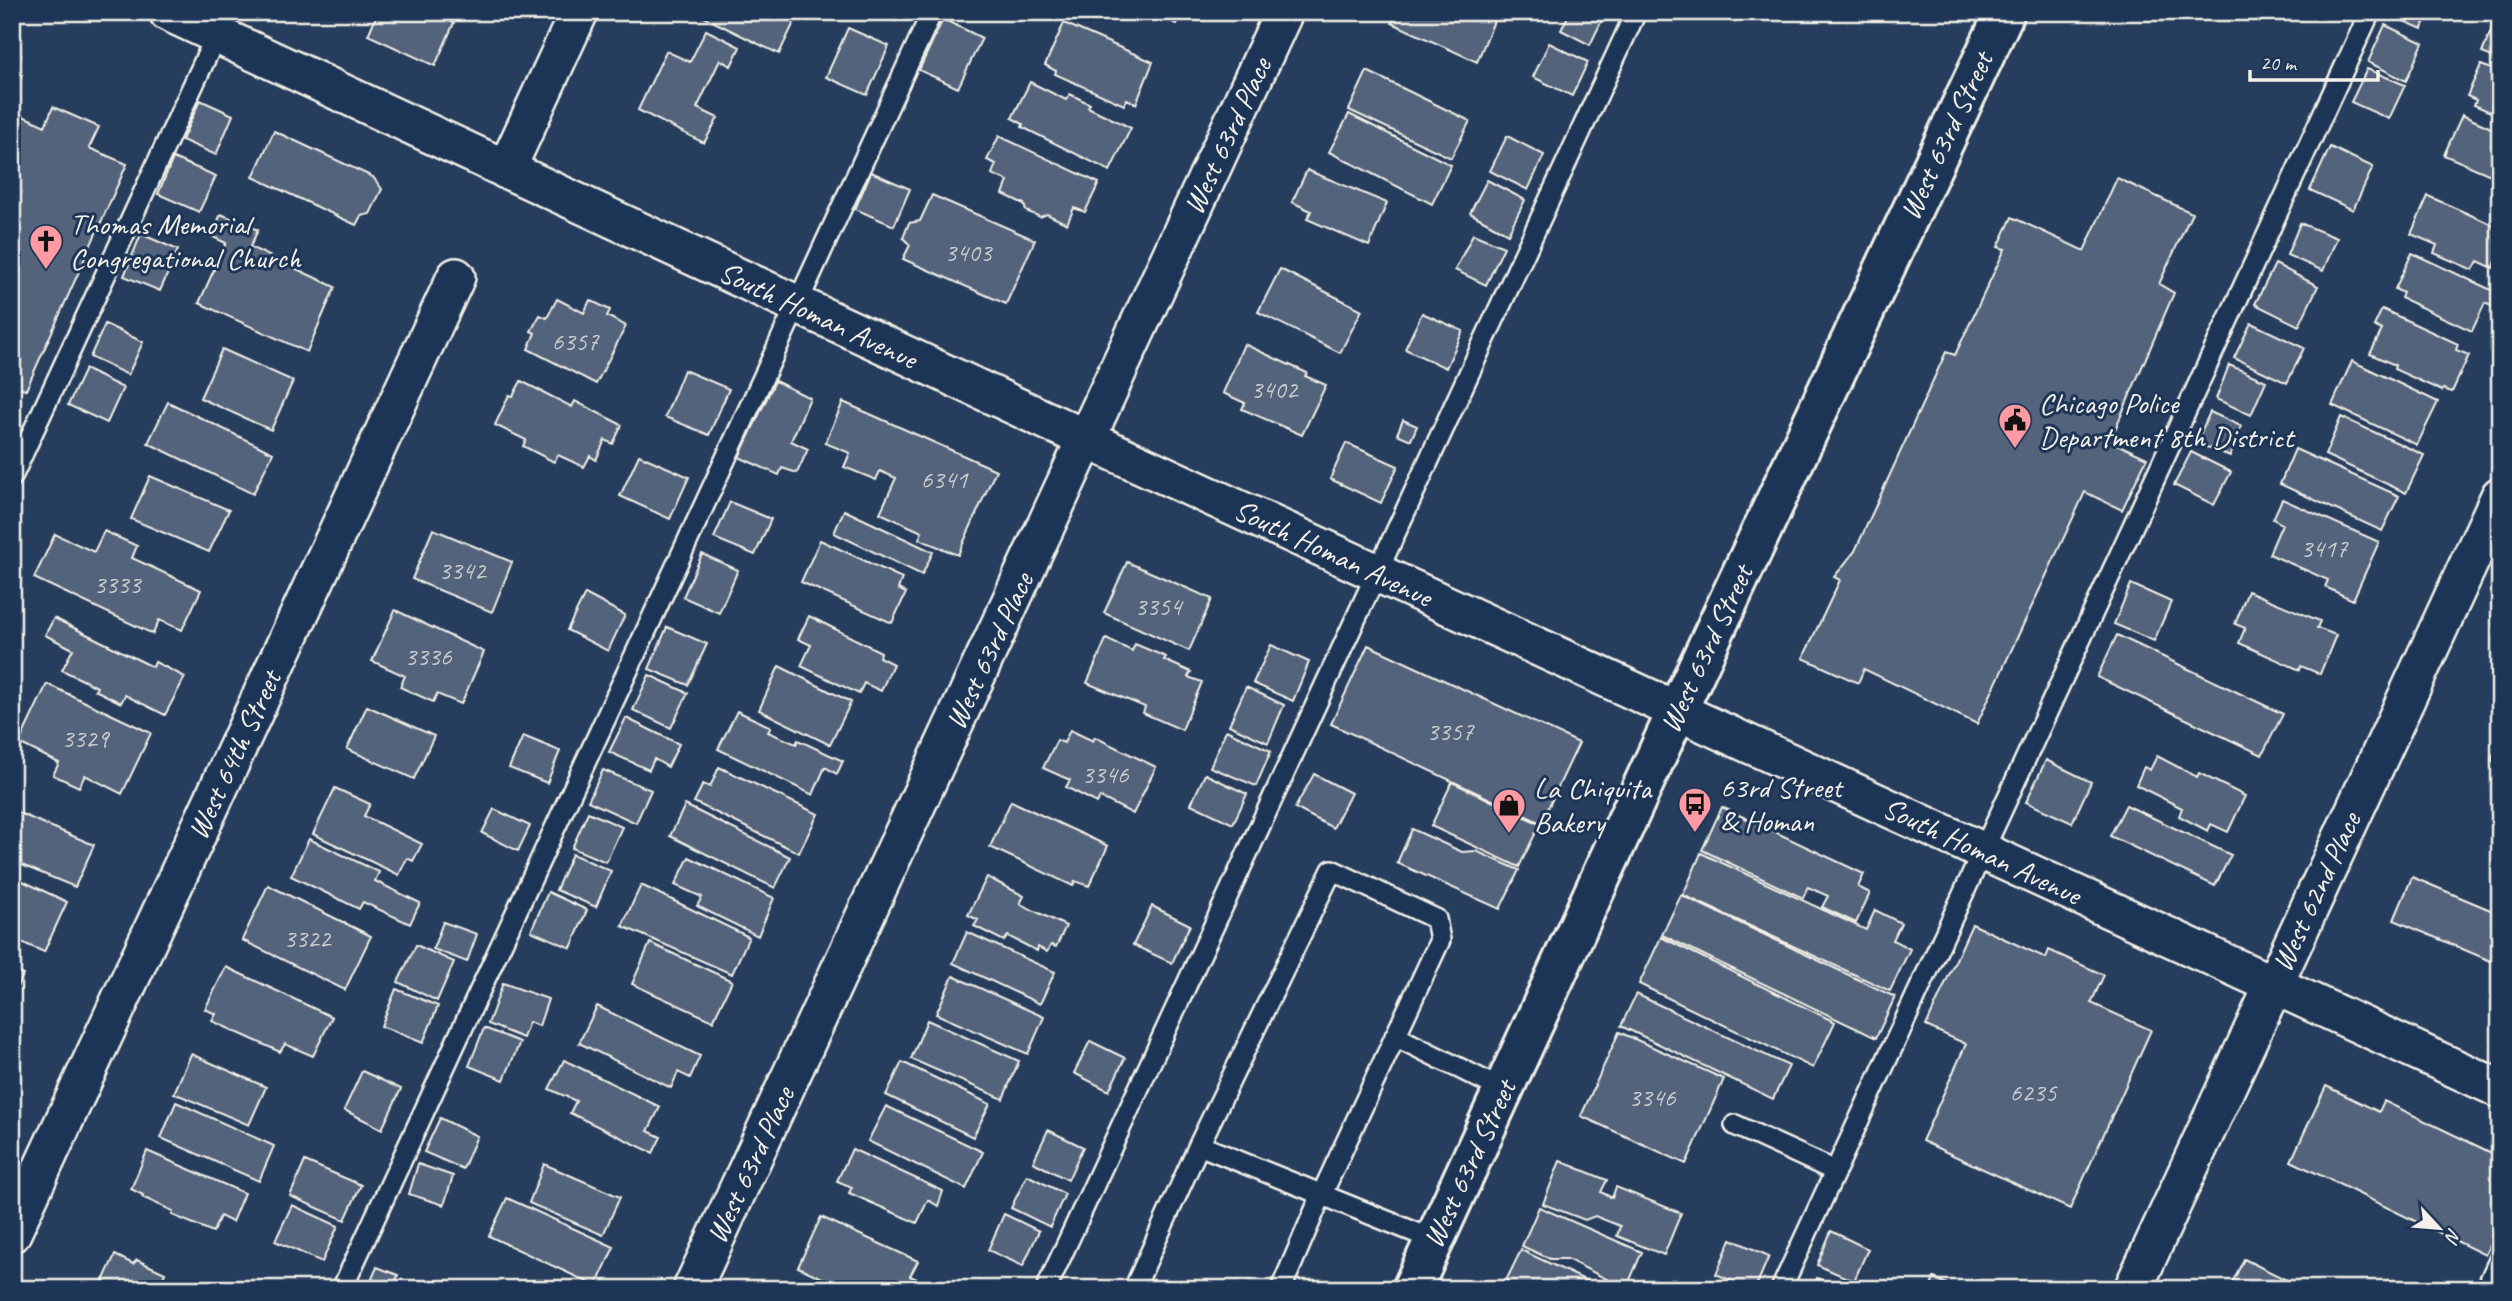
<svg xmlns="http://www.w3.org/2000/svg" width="2512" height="1301" font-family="Caveat,sans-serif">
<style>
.building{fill:#52647b;stroke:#f4f1e8;stroke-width:2}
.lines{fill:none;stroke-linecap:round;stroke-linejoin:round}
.service-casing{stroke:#f4f1e8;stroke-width:24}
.minor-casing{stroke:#f4f1e8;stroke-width:42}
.secondary-casing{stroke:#f4f1e8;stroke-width:44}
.service{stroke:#1d3557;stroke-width:19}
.minor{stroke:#1d3557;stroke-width:37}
.secondary{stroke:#1d3557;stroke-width:38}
.labels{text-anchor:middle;stroke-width:6;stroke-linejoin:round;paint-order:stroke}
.number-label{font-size:26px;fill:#cccecd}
.street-label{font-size:30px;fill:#f4f1e8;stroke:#1d3557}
.poi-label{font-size:30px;fill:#f4f1e8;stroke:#1d3557;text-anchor:start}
</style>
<rect width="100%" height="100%" fill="#263d5d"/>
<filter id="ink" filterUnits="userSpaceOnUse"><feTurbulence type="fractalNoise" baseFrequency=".0143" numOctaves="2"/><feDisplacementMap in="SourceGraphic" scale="14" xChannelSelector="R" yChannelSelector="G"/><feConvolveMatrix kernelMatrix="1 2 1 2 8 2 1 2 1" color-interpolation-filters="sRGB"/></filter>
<g filter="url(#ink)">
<path class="building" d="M378 12H430L454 23 435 66 368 35Z
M694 12H799L779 54Z
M874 12H899L895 21Z
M1152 12H1182L1176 24Z
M1388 12H1473L1494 21 1477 62 1392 23 1394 15Z
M1570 12H1606L1590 45 1561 30Z
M2393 12H2428L2422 29 2392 16Z
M943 19 982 38 958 88 919 70Z
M2495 21 2500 23V60L2482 53Z
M1064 23 1153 62 1136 104 1127 99 1124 105 1055 74 1056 71 1045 65Z
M2385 25 2423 43 2406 81 2368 62Z
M848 28 889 46 867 95 826 77Z
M706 30 740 47 731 66 720 60 697 108 718 118 704 143 638 110 666 51 690 62Z
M1549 43 1588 62 1572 96 1533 77Z
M12 52 21 55 14 71 22 75 12 99Z
M2481 65 2500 72V116L2474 105 2476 100 2467 96Z
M2367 69 2405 85 2389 119 2351 102Z
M1367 71 1470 121 1451 158 1349 110Z
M1030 82 1066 100 1070 94 1090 104 1088 107 1131 128 1110 171 1022 127 1023 124 1012 118Z
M200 100 233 115 216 155 182 140Z
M53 107 99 127 89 148 127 164 26 390 12 384V111L45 126Z
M1349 114 1451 165 1432 204 1329 152Z
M2462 115 2500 132V179L2444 155Z
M274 131 373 177 382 189 370 214 361 216 356 225 253 177Z
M999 136 1099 183 1085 212 1074 208 1067 224 1047 214 1040 217 1026 211 1024 204 1003 194 1008 181 992 174 996 164 987 160Z
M1507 136 1544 155 1528 190 1490 171Z
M2330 147 2373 167 2353 210 2310 190Z
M173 158 216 176 199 212 158 194Z
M1307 170 1387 203 1369 246 1307 219 1311 211 1292 202Z
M871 172 910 189 894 226 855 209Z
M2117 178 2192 213 2159 284 2174 293 2110 441 2147 458 2122 510 2085 492 1977 724 1864 669 1858 683 1803 658 1840 580 1834 577 1855 551 1946 352 1955 355 2005 249 1998 247 2012 217 2084 251Z
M1487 180 1525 200 1508 234 1470 213Z
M932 195 1035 240 1006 304 903 259 910 245 903 238 909 223 920 221Z
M2428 196 2500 228V254L2493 268 2478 261 2473 270 2434 253 2437 245 2411 234Z
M221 214 258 230 250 247 335 287 307 352 199 303 226 243 211 236Z
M2300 223 2337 238 2323 271 2287 255Z
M141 234 178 250 160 291 124 276Z
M1473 234 1504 247 1486 285 1455 270Z
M2412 253 2500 294 2495 308 2485 303 2472 331 2401 298 2403 293 2395 289Z
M2275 264 2318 286 2299 326 2255 304Z
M1280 269 1362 310 1340 353 1258 312Z
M557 299 584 313 590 300 610 310 607 316 626 326 596 384 528 349 535 333 531 331 540 315 547 318Z
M2382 309 2458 344 2456 350 2469 355 2452 392 2443 389 2442 391 2394 369 2395 365 2370 354 2382 330 2374 326Z
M1422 313 1463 331 1446 368 1405 349Z
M2251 323 2304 348 2287 383 2234 358Z
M105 324 143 342 128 375 90 357Z
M1244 344 1307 373 1305 376 1326 385 1302 435 1242 409 1245 403 1223 393Z
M222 349 293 381 271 430 200 398Z
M2352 361 2438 402 2417 445 2332 405Z
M2229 365 2266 381 2251 415 2216 399Z
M85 369 123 388 107 423 68 405Z
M684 370 729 389 709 435 665 417Z
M521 381 572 407 575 401 622 425 613 444 605 440 596 460 590 456 584 467 558 455 554 462 523 446 526 440 495 425 509 395 513 396Z
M775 381 810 398 791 441 808 449 797 473 782 468 779 475 739 457Z
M168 402 273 453 253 494 148 443Z
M843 402 996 470 958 555 919 539 922 532 880 513 896 478 880 471 876 480 844 467 850 453 825 443Z
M2210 412 2241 426 2230 456 2196 443Z
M2341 417 2424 455 2406 493 2325 455Z
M1403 420 1417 426 1411 440 1397 434Z
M1346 443 1398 466 1381 503 1330 479Z
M2295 449 2399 496 2382 531 2280 484Z
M2191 452 2231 472 2214 505 2174 485Z
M639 455 689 477 670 519 620 496Z
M150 476 229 510 209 552 131 519Z
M2282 499 2379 542 2353 600 2325 587 2328 580 2269 554 2282 524 2273 519Z
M730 502 771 519 755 555 714 538Z
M844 510 933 552 922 575 834 533Z
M433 529 512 562 492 612 412 579Z
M104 531 137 546 132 558 201 590 182 630 159 620 153 634 34 578 55 534 94 552Z
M820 540 902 578 898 589 906 593 892 623 801 582Z
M702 554 738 570 719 613 683 597Z
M1127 562 1212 599 1189 651 1104 613Z
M2131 584 2171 602 2154 641 2114 624Z
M2248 591 2320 621 2317 628 2336 635 2320 674 2301 666 2300 670 2239 643 2245 628 2235 624Z
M585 594 625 615 608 651 567 630Z
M395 610 484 652 461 704 437 694 433 702 400 687 405 676 372 661Z
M809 616 881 652 879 657 893 664 881 691 864 683 859 694 801 666 811 645 798 639Z
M54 618 153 667 155 662 185 677 165 715 125 695 121 703 95 690 97 687 62 670 73 649 45 635Z
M667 627 707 644 688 685 649 669Z
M2117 635 2283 714 2262 755 2097 677Z
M1106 639 1132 651 1135 644 1166 657 1164 660 1191 672 1188 677 1202 682 1182 730 1143 713 1145 707 1087 683Z
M1271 645 1309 662 1293 701 1253 683Z
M1368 645 1579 743 1541 823 1331 724Z
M779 666 851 702 830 745 759 710Z
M649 675 688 693 671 728 633 710Z
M47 684 151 733 122 794 85 775 79 787 53 775 59 763 19 743Z
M1246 687 1284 705 1268 743 1229 725Z
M367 706 434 736 414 779 347 749Z
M737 711 771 727 768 732 796 744 798 740 843 761 837 774 825 767 813 795 718 749Z
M626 718 679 744 668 767 654 759 649 770 609 752Z
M1070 730 1093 741 1095 737 1156 767 1133 814 1100 797 1097 803 1066 787 1070 780 1043 768 1057 740 1064 743Z
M1226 730 1271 751 1256 786 1210 767Z
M523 736 560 751 547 783 509 768Z
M2500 739V764L2491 760Z
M2157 756 2197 777 2199 773 2245 796 2228 832 2211 824 2208 831 2179 816 2182 808 2136 785 2144 767 2150 770Z
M2046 760 2091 782 2072 823 2026 802Z
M719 767 818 814 799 853 694 802 703 784 710 787Z
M603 770 651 790 636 823 588 801Z
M1205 774 1247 794 1233 824 1191 804Z
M1314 774 1351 793 1333 828 1295 808Z
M1452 782 1540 824 1519 867 1431 826Z
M335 788 370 804 364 816 422 844 413 861 407 858 399 875 313 834Z
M1011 801 1108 846 1089 886 1075 881 1073 886 990 847Z
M685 805 790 857 775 888 670 836Z
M2126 805 2231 855 2215 886 2110 836Z
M1722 807 1864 874 1858 887 1870 893 1856 923 1822 907 1828 896 1808 887 1803 898 1702 850Z
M494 809 530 826 518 851 482 833Z
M12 810 94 845 75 887 12 861Z
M588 812 622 827 606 862 572 848Z
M1412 829 1462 852 1476 851 1519 870 1500 909 1397 863Z
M309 839 379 872 375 881 420 903 410 924 363 902 359 909 291 876Z
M1701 853 1866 930 1875 910 1901 923 1893 940 1910 949 1890 991 1683 895Z
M572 854 611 871 596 907 556 890Z
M689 857 774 898 758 936 697 906 702 897 675 885Z
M12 876 67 902 44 952 12 938Z
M987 877 1024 896 1020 904 1066 926 1056 947 1051 945 1047 952 1038 947 1037 951 1008 936 1004 941 974 926 978 920 968 915Z
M2412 877 2500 914V965L2394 920Z
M268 885 371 936 345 990 242 940Z
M641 885 749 937 732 974 622 926Z
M548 892 587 910 571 948 531 931Z
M1681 895 1895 997 1876 1038 1662 935Z
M1152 906 1190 925 1172 963 1133 945Z
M443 922 477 934 467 962 433 949Z
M1972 924 2046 958 2049 950 2104 975 2091 1003 2151 1030 2070 1209 1922 1141 1966 1044 1926 1026Z
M967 932 1055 972 1040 1004 953 963Z
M1661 937 1835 1022 1813 1068 1639 984Z
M650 943 732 981 713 1021 632 984Z
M416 945 454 962 437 1001 398 982Z
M226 967 332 1017 313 1056 285 1044 280 1052 212 1021 216 1014 205 1009Z
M12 970 23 975 12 997Z
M953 976 1044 1017 1028 1054 936 1014Z
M503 983 548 999 539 1026 529 1022 523 1038 488 1024Z
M396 989 438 1006 423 1043 381 1026Z
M1636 994 1789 1066 1773 1099 1621 1026Z
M597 1006 700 1056 690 1078 678 1072 671 1088 579 1043Z
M927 1020 1019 1061 1003 1099 911 1059Z
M484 1028 520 1042 504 1080 469 1066Z
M1619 1032 1724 1079 1686 1164 1581 1116Z
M1090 1041 1125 1058 1109 1091 1074 1073Z
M191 1054 266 1087 249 1125 174 1093Z
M564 1060 660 1107 648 1131 661 1137 653 1153 570 1113 576 1101 549 1089Z
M902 1062 990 1104 973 1137 886 1095Z
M362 1071 401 1089 382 1129 344 1110Z
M2326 1086 2379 1112 2384 1101 2500 1157V1224L2485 1255 2291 1161Z
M176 1102 274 1146 259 1181 161 1138Z
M886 1106 983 1152 966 1189 868 1141Z
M440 1118 477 1136 463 1169 424 1152Z
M1048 1130 1083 1147 1068 1180 1033 1162Z
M852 1149 943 1191 938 1206 928 1200 917 1223 849 1193 852 1187 837 1181Z
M147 1151 244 1193 232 1222 220 1216 213 1232 172 1215 173 1211 142 1197 143 1195 131 1189Z
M305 1161 361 1185 345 1220 290 1196Z
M1560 1161 1607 1180 1601 1192 1612 1198 1616 1187 1681 1213 1664 1255 1617 1236 1620 1226 1595 1216 1585 1220 1543 1204Z
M418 1164 453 1176 444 1205 409 1194Z
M544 1164 620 1197 603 1235 529 1203Z
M1027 1175 1065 1194 1050 1227 1011 1208Z
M507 1198 614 1247 596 1286 489 1236Z
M292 1205 338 1226 322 1262 275 1241Z
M1539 1207 1642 1252 1626 1289 1567 1259H1550L1522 1246Z
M1004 1214 1039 1231 1023 1266 988 1250Z
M821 1217 918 1261 910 1276 930 1285 928 1289H846L798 1267Z
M1831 1231 1868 1249 1854 1281 1817 1265Z
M1731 1239 1769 1256 1755 1289H1750L1716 1274Z
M1521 1250 1604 1289H1502Z
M115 1255 133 1264 137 1260 165 1273 161 1284 172 1289H115L103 1281Z
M2244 1259 2305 1289H2229Z
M377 1267 398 1275 393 1289 368 1288Z
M1817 1278 1842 1289H1812Z
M1934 1278 1958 1289H1930Z"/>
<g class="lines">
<defs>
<path id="service" d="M12 477 227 12
M1395 1036 1503 1090
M1735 1125 1835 1171
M1199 1145 1332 870 1436 919 1440 940 1321 1196 1281 1289
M342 1289 932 12
M1046 1289 1636 12
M1134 1289 1199 1145 1434 1240
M1781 1289 2370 12
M2486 1289 2500 1258"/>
<path id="minor" d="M168 12 1138 463 2500 1089
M506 170 579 12
M12 1233 456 277
M692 1289 1284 12
M2133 1289 2500 496"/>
<path id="secondary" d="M1412 1289 1677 711 2005 12"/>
</defs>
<use href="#service" class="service-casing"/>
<use href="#minor" class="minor-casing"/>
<use href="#secondary" class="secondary-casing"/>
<use href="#service" class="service"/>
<use href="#minor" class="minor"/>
<use href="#secondary" class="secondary"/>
</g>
</g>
<defs>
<symbol id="church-pin" viewBox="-11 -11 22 30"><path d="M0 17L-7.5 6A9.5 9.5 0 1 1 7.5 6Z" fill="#ff9aa2" stroke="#1d3557"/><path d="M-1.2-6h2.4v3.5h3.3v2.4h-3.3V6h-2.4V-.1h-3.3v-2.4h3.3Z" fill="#111"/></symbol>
<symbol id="civic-pin" viewBox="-11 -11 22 30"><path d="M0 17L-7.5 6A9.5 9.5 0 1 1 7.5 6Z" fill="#ff9aa2" stroke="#1d3557"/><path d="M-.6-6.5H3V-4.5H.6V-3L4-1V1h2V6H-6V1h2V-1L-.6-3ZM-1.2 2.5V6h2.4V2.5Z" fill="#111"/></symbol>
<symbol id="bus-pin" viewBox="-11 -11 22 30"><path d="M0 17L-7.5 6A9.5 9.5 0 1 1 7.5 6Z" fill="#ff9aa2" stroke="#1d3557"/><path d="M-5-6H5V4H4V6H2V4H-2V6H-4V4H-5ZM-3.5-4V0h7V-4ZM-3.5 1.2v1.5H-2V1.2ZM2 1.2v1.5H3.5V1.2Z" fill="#111"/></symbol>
<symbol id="shop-pin" viewBox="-11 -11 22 30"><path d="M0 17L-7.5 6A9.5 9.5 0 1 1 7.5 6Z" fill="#ff9aa2" stroke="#1d3557"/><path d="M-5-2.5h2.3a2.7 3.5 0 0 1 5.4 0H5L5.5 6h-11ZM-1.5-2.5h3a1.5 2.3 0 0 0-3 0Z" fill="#111"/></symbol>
</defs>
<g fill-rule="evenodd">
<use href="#church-pin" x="27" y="222" width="38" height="52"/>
<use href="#civic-pin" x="1996" y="401" width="38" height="52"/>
<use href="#bus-pin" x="1676" y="785" width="38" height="52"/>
<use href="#shop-pin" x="1490" y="786" width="38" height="52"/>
</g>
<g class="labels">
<g class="number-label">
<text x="968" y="261">3403</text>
<text x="575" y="350">6357</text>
<text x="1274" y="398">3402</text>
<text x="944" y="488">6341</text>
<text x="2324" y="557">3417</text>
<text x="462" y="579">3342</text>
<text x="117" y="593">3333</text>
<text x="1158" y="615">3354</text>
<text x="428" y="665">3336</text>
<text x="1450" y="740">3357</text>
<text x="85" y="747">3329</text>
<text x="1105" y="783">3346</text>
<text x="307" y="947">3322</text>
<text x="2033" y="1101">6235</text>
<text x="1652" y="1106">3346</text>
</g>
<g class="street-label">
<text transform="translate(1227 136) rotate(-65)" y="10">West 63rd Place</text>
<text transform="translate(1946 136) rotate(-65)" y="10">West 63rd Street</text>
<text transform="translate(818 315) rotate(25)" y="10">South Homan Avenue</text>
<text transform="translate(1333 553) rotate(25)" y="10">South Homan Avenue</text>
<text transform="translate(1706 649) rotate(-65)" y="10">West 63rd Street</text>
<text transform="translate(989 651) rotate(-65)" y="10">West 63rd Place</text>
<text transform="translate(234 755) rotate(-65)" y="10">West 64th Street</text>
<text transform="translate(1982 851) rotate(25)" y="10">South Homan Avenue</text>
<text transform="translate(2316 892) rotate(-65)" y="10">West 62nd Place</text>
<text transform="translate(1469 1164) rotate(-65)" y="10">West 63rd Street</text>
<text transform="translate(750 1165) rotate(-65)" y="10">West 63rd Place</text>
</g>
<g class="poi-label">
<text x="70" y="234">Thomas Memorial<tspan x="70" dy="34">Congregational Church</tspan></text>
<text x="2039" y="413">Chicago Police<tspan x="2039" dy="34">Department 8th District</tspan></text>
<text x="1720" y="797">63rd Street<tspan x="1720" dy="34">&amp; Homan</tspan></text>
<text x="1534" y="798">La Chiquita<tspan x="1534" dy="34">Bakery</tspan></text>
</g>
</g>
<rect width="2512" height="1301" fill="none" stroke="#1d3557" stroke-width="42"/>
<rect x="21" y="21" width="2470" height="1259" fill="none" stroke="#f4f1e8" stroke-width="2.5" filter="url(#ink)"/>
<g transform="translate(2439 1228) rotate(116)" stroke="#1d3557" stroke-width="5" paint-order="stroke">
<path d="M0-5L12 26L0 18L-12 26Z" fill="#f4f1e8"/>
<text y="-10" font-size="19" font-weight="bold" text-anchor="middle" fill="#f4f1e8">N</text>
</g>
<path d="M2250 70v10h128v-10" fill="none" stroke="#f4f1e8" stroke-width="3.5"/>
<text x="2260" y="70" font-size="21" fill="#f4f1e8" stroke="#1d3557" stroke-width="5" paint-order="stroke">20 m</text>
</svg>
